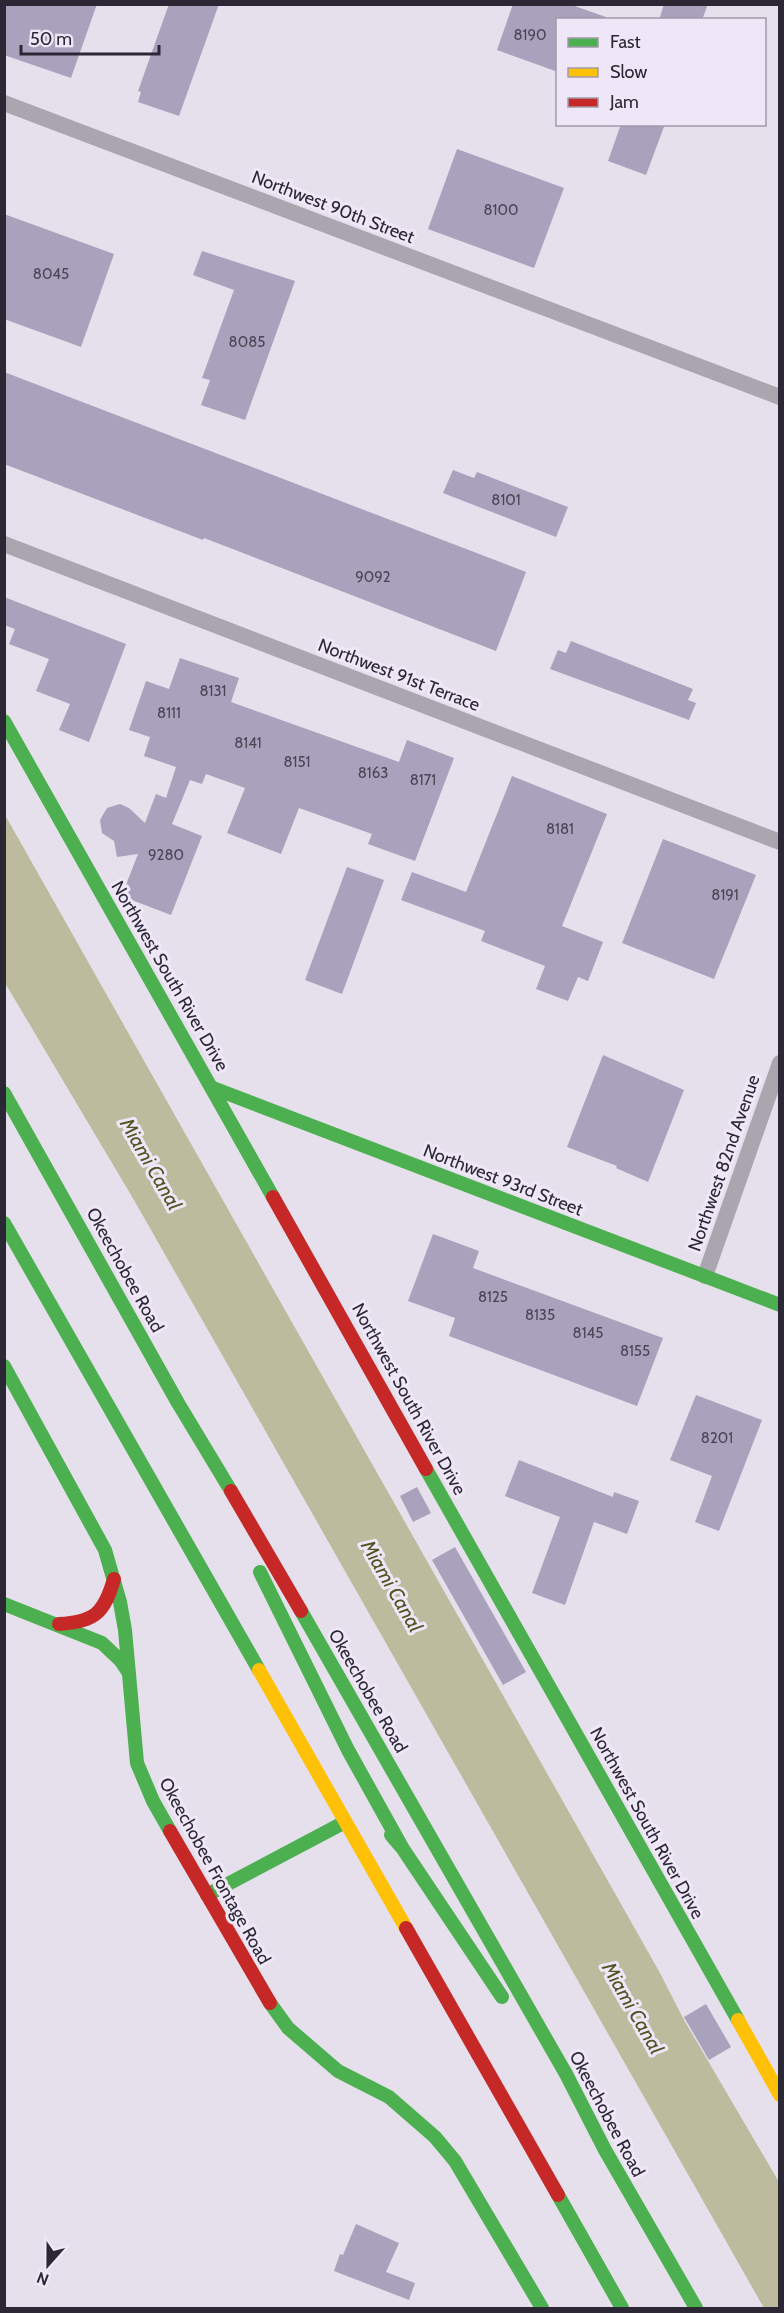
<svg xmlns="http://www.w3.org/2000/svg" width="784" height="2313" font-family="Cabin,sans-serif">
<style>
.water{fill:#bcbb9d}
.building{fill:#a9a2bd}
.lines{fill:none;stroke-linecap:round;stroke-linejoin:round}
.street{stroke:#aaa6b0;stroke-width:16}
.fast{stroke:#4caf50;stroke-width:14}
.slow{stroke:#ffc107;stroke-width:14}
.jam{stroke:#c62828;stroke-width:14}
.labels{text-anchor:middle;stroke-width:6;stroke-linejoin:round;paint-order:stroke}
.number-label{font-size:15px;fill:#4a4656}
.street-label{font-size:18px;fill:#2b2734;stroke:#efe7f8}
.water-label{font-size:20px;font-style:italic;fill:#515320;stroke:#efe7f8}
</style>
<rect width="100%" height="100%" fill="#e5e0eb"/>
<path class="water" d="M5 815 660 1973 684 2020 779 2182V2308H764L134 1200 5 983Z"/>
<path class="building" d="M4 4H97L71 78 4 55Z
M169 4H219L179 116 138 102 141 92 138 91Z
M513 4H569L606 17 605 20H558V72L497 50Z
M664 4H708L702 20H659Z
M621 124H665L646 175 608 161Z
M457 149 564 188 534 268 428 229Z
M4 214 114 254 81 347 4 319Z
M202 251 295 281 245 420 201 405 210 380 202 378 234 290 193 275Z
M4 372 526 572 496 651 204 538 203 540 4 464Z
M453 470 474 478 477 472 568 507 556 537 443 493Z
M4 597 126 644 89 742 59 730 70 704 36 691 49 659 9 644 15 629 4 625Z
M571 641 693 689 688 700 696 703 689 720 550 669 558 650 566 653Z
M180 658 239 678 231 702 399 762 407 740 454 758 415 861 368 844 372 834 299 808 281 854 227 833 245 788 206 774 202 784 190 780 172 824 202 836 171 915 129 899 124 890 138 854 117 857 114 841 102 833 100 820 107 808 120 804 129 808 145 823 156 794 166 798 176 767 144 756 150 737 129 730 146 681 169 689Z
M512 776 607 814 562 926 603 942 588 981 578 977 568 1001 536 989 545 966 481 941 485 931 401 900 412 872 466 892Z
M663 839 756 875 714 979 622 943Z
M347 867 384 880 342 994 305 980Z
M603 1055 684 1090 648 1182 616 1168 617 1166 567 1147Z
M433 1234 479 1251 473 1268 663 1338 637 1406 449 1336 455 1318 408 1301Z
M696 1395 762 1420 719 1531 695 1522 712 1476 670 1460Z
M519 1460 613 1497 614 1492 639 1501 627 1534 594 1522 565 1605 532 1593 560 1517 505 1496Z
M417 1487 431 1513 413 1522 400 1496Z
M455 1547 526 1672 503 1685 432 1560Z
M706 2004 731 2047 709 2060 684 2017Z
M356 2224 399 2243 386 2272 415 2283 409 2300 334 2271 340 2254 343 2255Z"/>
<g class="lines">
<path class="street" d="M4 103 780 397
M4 544 780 842
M705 1276 780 1063"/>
<path class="fast" d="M4 721 273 1197
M213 1088 780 1305
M4 1093 178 1403 231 1491
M4 1223 259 1670
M4 1366 105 1550 120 1602 125 1630 137 1763 153 1801 170 1831
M426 1469 738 2020
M260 1572 348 1750 403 1849
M4 1604 102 1643 121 1661 129 1673
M301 1611 566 2074 605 2150 696 2308
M391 1835 403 1849 502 1997
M207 1895 345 1822
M270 2003 288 2028 338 2071 389 2097 435 2137 455 2161 542 2308
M558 2195 622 2308"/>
<path class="slow" d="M259 1670 406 1928
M738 2020 780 2095"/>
<path class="jam" d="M273 1197 426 1469
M231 1491 301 1611
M59 1624C95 1622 104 1613 114 1579
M170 1831 270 2003
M406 1928 558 2195"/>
</g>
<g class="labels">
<g class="number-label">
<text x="530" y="40">8190</text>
<text x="501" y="215">8100</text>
<text x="51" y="279">8045</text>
<text x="247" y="347">8085</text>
<text x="506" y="505">8101</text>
<text x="373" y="582">9092</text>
<text x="213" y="696">8131</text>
<text x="169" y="718">8111</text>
<text x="248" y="748">8141</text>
<text x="297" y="767">8151</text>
<text x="373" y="778">8163</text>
<text x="423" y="785">8171</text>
<text x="560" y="834">8181</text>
<text x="166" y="860">9280</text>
<text x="725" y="900">8191</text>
<text x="493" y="1302">8125</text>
<text x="540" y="1320">8135</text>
<text x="588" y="1338">8145</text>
<text x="635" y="1356">8155</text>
<text x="717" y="1443">8201</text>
</g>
<g class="street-label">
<text transform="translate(333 207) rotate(21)" y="6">Northwest 90th Street</text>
<text transform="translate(399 675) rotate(21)" y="6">Northwest 91st Terrace</text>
<text transform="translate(170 976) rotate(60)" y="6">Northwest South River Drive</text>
<text transform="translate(724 1163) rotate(-71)" y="6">Northwest 82nd Avenue</text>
<text transform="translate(503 1180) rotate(21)" y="6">Northwest 93rd Street</text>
<text transform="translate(125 1270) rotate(61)" y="6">Okeechobee Road</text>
<text transform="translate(409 1399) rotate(61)" y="6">Northwest South River Drive</text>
<text transform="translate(368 1691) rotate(60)" y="6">Okeechobee Road</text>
<text transform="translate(647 1823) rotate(61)" y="6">Northwest South River Drive</text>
<text transform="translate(215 1871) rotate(61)" y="6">Okeechobee Frontage Road</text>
<text transform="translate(607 2114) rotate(62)" y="6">Okeechobee Road</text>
</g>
<g class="water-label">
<text transform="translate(151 1164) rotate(60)" y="7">Miami Canal</text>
<text transform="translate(392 1586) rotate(60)" y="7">Miami Canal</text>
<text transform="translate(633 2008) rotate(60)" y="7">Miami Canal</text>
</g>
</g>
<rect width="784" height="2313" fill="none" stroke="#2b2734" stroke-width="12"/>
<rect x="556" y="18" width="210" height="108" fill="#efe7f8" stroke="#a19aaa" stroke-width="1.5"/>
<rect x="568" y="38" width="30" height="9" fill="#4caf50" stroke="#a19aaa" stroke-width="1.5"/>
<text x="610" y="48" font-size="18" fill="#2b2734">Fast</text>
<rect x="568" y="68" width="30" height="9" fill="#ffc107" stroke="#a19aaa" stroke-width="1.5"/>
<text x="610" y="78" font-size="18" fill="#2b2734">Slow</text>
<rect x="568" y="98" width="30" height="9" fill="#c62828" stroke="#a19aaa" stroke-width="1.5"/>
<text x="610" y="108" font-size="18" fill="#2b2734">Jam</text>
<g transform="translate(48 2265) rotate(201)" stroke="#efe7f8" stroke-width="4.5" paint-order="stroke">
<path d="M0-4.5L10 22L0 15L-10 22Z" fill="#2b2734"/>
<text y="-9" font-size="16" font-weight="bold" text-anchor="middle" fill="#2b2734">N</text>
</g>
<path d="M21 45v9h138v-9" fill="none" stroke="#2b2734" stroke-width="3"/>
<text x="30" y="45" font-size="18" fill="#2b2734" stroke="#efe7f8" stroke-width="4.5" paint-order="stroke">50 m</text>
</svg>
